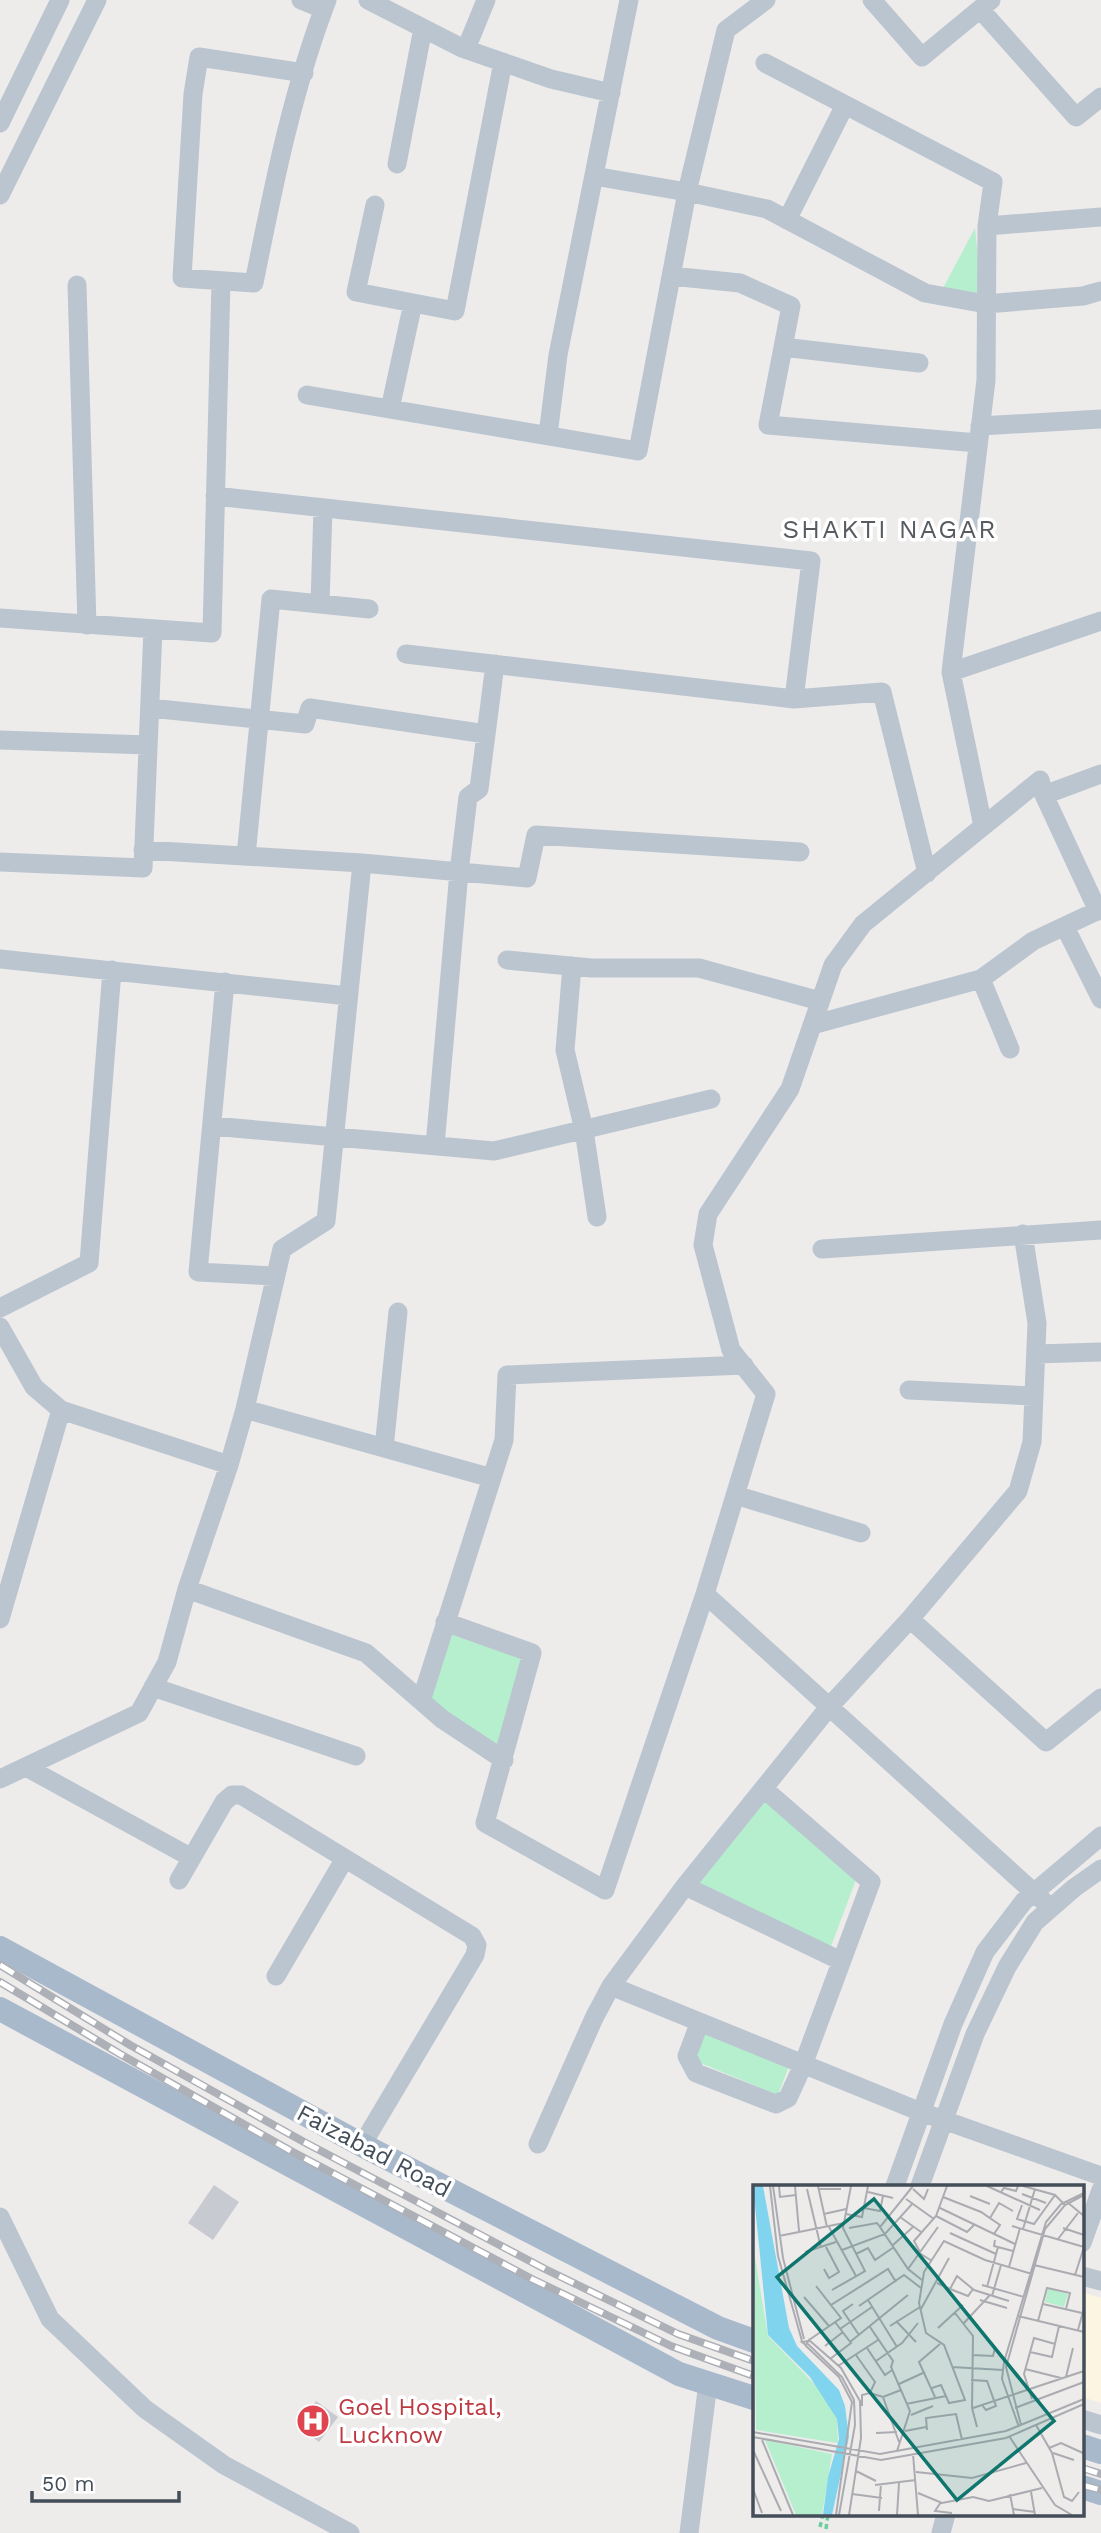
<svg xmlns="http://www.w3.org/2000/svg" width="1101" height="2533" font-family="'Work Sans',sans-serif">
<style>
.commercial{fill:#fcf5e1}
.green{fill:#b6efce}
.building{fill:#c8cad1}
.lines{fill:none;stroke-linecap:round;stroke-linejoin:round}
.path{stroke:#6dcea2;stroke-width:3.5;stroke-dasharray:5 3.5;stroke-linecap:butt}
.minor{stroke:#bbc5cf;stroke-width:19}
.major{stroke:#a9b9cc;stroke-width:24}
.rail-casing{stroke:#adb0b6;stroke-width:8}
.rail{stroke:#fff;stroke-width:5;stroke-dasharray:16;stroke-linecap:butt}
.labels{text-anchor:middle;stroke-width:7;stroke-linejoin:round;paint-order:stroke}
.street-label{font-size:24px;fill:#434e59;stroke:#fff}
.health-label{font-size:24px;fill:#be3a42;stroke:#fff;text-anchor:start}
.neighbourhood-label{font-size:26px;letter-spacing:2px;fill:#585b60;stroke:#fff}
.inset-road{fill:none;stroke:#aaacb1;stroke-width:2}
.view{fill:#0f766e;fill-opacity:0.15;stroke:#0f766e;stroke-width:3.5}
.inset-edge{fill:none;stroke:#434e59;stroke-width:3.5}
</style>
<rect width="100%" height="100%" fill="#eeebeb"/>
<path class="commercial" d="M1082 2292 1101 2298V2403L1082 2397Z"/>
<path class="green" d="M975 228 982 296 941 292Z
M449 1629 526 1655 498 1749 428 1700Z
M765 1797 857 1877 830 1949 696 1884Z
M705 2031 789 2066 778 2095 693 2060Z"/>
<path class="building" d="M214 2185 239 2202 213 2240 188 2223Z
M316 2401 338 2417 319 2442 297 2426Z"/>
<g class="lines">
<path class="path" d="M820 2527 823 2514
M826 2529 828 2514"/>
<path class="minor" d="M301 0 323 9
M368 0 462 48 551 79 611 93
M872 0 922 57 991 0
M980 9 1076 117 1101 97
M466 49 486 0
M765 63 993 182 987 226
M304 73 199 57 193 94 182 278 254 283C273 188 292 91 327 0
M0 123 60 0
M397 164 423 28
M594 176 687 192 767 209 925 293 986 304 1083 296 1101 291
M0 195 97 0
M375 205 356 292 455 311 503 62
M787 220 845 105
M671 276 740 283 791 306 768 425 978 443
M77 285 87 625
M783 347 919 363
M307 395 638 451 687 192 726 30 766 0
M390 409 413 303
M980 426 1101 419
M548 435 558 355 629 0
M215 496 811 561 794 699
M320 604 323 508
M0 618 212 633 221 281
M406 654 794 699 882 692 927 873
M951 672 1101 621
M150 708 305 724 310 708 486 734
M0 740 148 745
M1044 795 1098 911
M983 826 951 672 986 380 987 226 1101 217
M143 850 362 863 527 878 536 835 800 852
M246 856 271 599 369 609
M0 862 143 868 153 629
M1065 927 1101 999
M0 959 348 996
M507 960 591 968H699L820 1001
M572 966 565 1050 584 1130 597 1217
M981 979 1010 1049
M225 982 198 1272 274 1276
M812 1025 981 979 1033 941 1101 909
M212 1126 494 1151 711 1099
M435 1146 459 872 468 797 479 789 495 664
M822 1249 1101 1230
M0 1308 89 1263 112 970
M0 1327 34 1387 61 1410 229 1465
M1036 1354 1101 1352
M909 1390 1034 1396
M245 1409 492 1478
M384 1448 398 1312
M735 1495 861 1533
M187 1589 366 1653 442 1719 504 1760
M705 1594 1051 1908
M0 1619 61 1410
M910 1619 1046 1742 1101 1698
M445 1622 532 1653 485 1823 605 1890 705 1594 766 1394 731 1350 703 1245 708 1214 790 1089 833 965 863 924 1040 780 1044 795 1101 774
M153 1687 356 1756
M421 1701 504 1440 507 1375 744 1365
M26 1767 192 1858
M0 1779 139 1713 167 1662 187 1589 229 1465 245 1409 282 1249 326 1221 362 863
M179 1880 224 1802 232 1795H241L472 1936 477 1945 475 1955 362 2145
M685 1886 841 1961
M276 1976 344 1860
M611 1986 921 2112 1101 2176
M699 2024 687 2056 696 2073 776 2104 788 2098 803 2065 871 1882 764 1789
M538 2144 594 2018 611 1986 685 1886 829 1707 910 1619 1018 1491 1032 1442 1037 1323 1023 1234
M895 2186 953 2024 985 1952 1024 1901 1101 1836
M920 2186 975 2034 1007 1967 1035 1922 1074 1888 1101 1869
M0 2217 50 2319 145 2409 224 2465 350 2533
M1082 2243 1101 2190
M1082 2276 1101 2281
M1082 2419 1101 2425
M689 2533 708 2383
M941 2533 946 2514"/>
<path class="major" d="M0 1948 362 2145 718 2328 754 2341
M0 2009 679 2374 754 2398
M1082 2446 1101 2452
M1082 2487 1101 2493"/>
<defs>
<path id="rail" d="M0 1965 130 2045 304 2142 545 2269 678 2334 754 2361
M0 1982 120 2054 291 2151 532 2279 671 2346 754 2376
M1082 2468 1101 2474
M1082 2485 1101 2490"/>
</defs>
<use href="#rail" class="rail-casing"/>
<use href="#rail" class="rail"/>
</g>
<defs>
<symbol id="hospital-disc" viewBox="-11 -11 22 22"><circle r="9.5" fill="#e0444e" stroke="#fff"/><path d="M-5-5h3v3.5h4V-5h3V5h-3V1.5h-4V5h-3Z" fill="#fff"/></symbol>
</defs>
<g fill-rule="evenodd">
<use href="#hospital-disc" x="294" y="2402" width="38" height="38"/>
</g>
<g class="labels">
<g class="street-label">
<text transform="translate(374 2151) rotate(28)" y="8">Faizabad Road</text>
</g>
<g class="health-label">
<text x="338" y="2415">Goel Hospital,<tspan x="338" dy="28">Lucknow</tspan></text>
</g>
<g class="neighbourhood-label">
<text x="890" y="538">SHAKTI NAGAR</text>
</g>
</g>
<g transform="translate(753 2185)">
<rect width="331" height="331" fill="#eeebeb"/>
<path d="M1 66 15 151 69 207 84 234 85 258 3 245ZM295 104 315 109 311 122 292 117ZM12 255 79 269 69 330H43Z" fill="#b6efce"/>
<path d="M0 1H10L36 143 44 161 86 205 92 221 96 252 79 330H70L75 292 86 254 84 234 57 192 15 150Z" fill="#81d4ee"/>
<path class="inset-road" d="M17 1 25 71 49 156M20 1 30 73 51 154M26 1 27 12 43 10M42 1 46 46M65 1 74 42M160 1 127 42 155 84 169 95M234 1 287 25M270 1 302 10 312 20M54 4 68 63M66 4H88M160 4 171 14 175 4M115 7 140 13M248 7 251 3 263 6 265 1M269 9 293 18M217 11 237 19M190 12 228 27 247 40 241 49M153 14 181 34M314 17 331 31M269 20 264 34 281 39 302 10M111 23 127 26 130 11M187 23 262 59M71 29 93 24M93 29 109 32 115 1M183 31 214 47 222 39M147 32 168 47M237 33 246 18 260 26M259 41 331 62 322 90M76 42 103 91M96 43 124 38 127 42M310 43 331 50M270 44 282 4M197 48 243 69M26 51 91 38M305 54 325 28M242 55 241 61 260 66M140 60 160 42M89 65 132 49 160 18M52 67 83 57M103 69 115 63 122 75 141 62M179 76 168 69 161 56 183 31 194 1M281 80 331 92M256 82 267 43M71 84 76 93 86 87 73 62M155 84 185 42M184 98 197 104 204 91 221 105 256 116M0 99V156M229 100 271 112M234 102 245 62M197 104 215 111 220 104M79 105 112 86 90 43 98 1M239 111 248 80M51 112 76 141M115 115 144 162M227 115 254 123M100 119 90 126 106 150M290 119 329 128M78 120 135 84 143 97M106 121 151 90 168 103M168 124 196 73M202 128 220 151 219 223 224 242M265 131 331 147M143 136 163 157M285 136 294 103 317 108 313 124M211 138 237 110M137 141 167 122M117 142 140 176 138 182 157 226 144 266M185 143 210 120M87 144 119 122M325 145 331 123M56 155 88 133 63 101M55 156 49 157 53 160 56 155 88 183 107 216 108 253 96 330M97 157 155 110M55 159 89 192 101 215 102 240 86 330M52 160 86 192 99 217 83 330M72 161 90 147M114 163 132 190 139 185M277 167 299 172 306 141M103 170 122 197 117 208 109 210V221M219 170 240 171 242 163M77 174 98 158 82 137M123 176 149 158 165 138M85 181 125 155M199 182 250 185M272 184 308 193M313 192 320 163M218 195 234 196 243 221 233 225 229 220M146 199 172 187M179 203 188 200 196 218 212 215 191 160 173 148 166 118 171 87 191 56 232 75 279 89M117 208 130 212 148 205M130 212 146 257M182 212 166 177 187 159M279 214 271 189 281 153 302 159M153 219 193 211M220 223 331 186M262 223 331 197M158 230 180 221M268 240 253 182 292 44 312 20 331 10M283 240 299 268 311 312 319 316 326 307M266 242 249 194 251 177 293 37 308 19 331 8M174 245 173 233 203 229 209 255M152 246 173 242M0 247 127 269 253 246 331 214M123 248 144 247M256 251 302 320 319 330M0 252 128 275 253 253 331 219M9 255 40 330M296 263 308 258 330 268M0 265 28 326M300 268 321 275M160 269 165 330M103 286 123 296M163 287 219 293 273 278M122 300 163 295M0 304 9 328M278 307 282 330M165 308 189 318 220 312 236 316 289 303M99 309 129 313M257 309 261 330M188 317 182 326 199 328M260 324 282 327M126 326 128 299M144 330 146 298"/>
<path class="view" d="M121 14 301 236 204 315 24 92Z"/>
<rect width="331" height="331" class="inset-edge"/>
</g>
<path d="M32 2491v10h147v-10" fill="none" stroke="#434e59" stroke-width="3.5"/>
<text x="42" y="2491" font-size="21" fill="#434e59" stroke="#ffffff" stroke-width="5" paint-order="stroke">50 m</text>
</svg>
